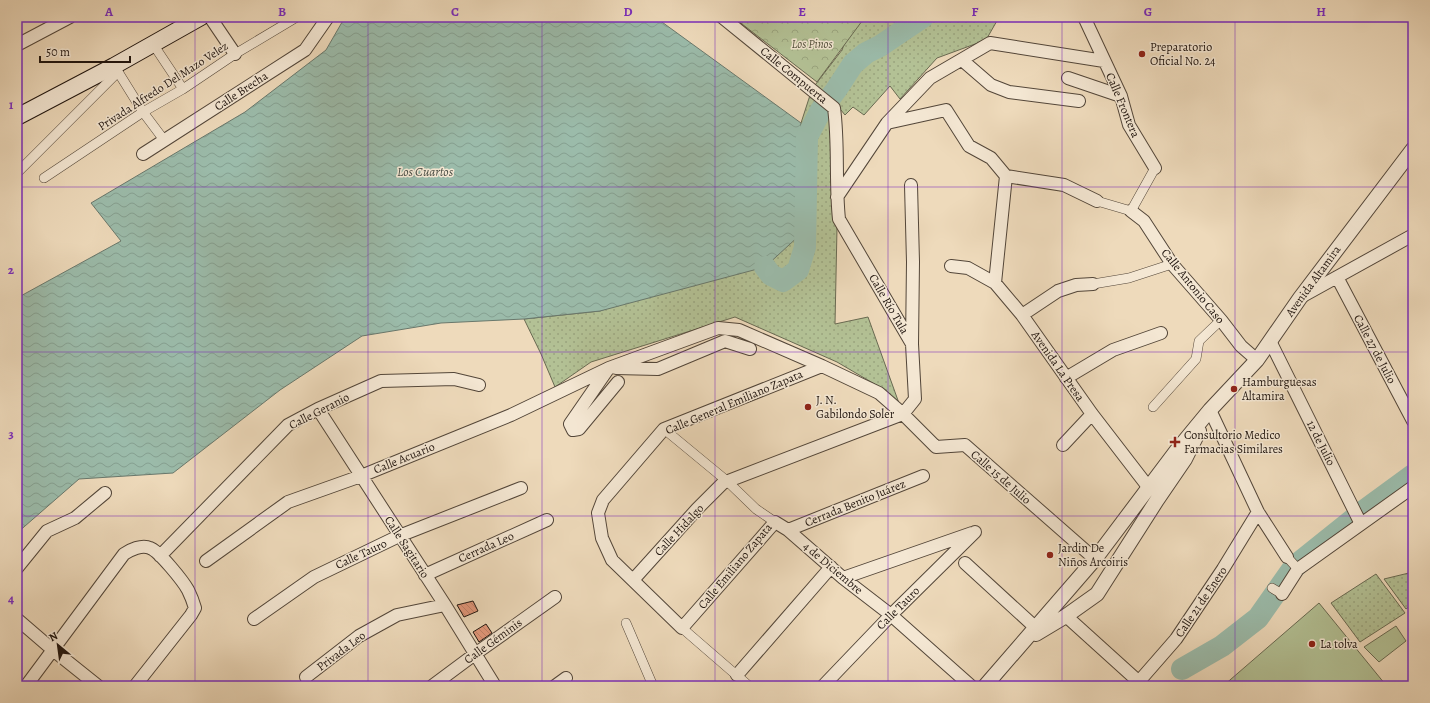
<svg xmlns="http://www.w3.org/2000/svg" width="1430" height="703" font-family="Alegreya,serif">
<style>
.green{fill:url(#green-dots);stroke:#696a52}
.forest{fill:url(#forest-crowns);stroke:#696a52}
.pitch{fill:#b3c195;stroke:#696a52}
.water{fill:url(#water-waves);stroke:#69786c}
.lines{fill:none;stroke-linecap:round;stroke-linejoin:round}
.river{stroke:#9bbbaa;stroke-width:22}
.building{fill:url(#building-back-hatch);stroke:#1f140e}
.pedestrian-casing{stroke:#534639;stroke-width:10}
.minor-casing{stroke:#534639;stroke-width:14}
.tertiary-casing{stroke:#534639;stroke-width:16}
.secondary-casing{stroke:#1f140e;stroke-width:18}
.pedestrian{stroke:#f4e7d3;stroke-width:9}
.minor{stroke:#f4e7d3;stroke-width:12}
.tertiary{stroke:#f4e7d3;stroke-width:14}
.secondary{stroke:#f4e7d3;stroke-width:16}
.grid{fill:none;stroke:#7b2cbf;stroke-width:1;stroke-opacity:0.55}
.poi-dot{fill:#8f2418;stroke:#f4e7d3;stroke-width:1.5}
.labels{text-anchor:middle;stroke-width:3;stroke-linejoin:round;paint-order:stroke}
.park-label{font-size:12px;font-style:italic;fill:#53513d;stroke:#f4e7d3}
.poi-label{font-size:12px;fill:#1f140e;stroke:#f4e7d3;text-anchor:start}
.street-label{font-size:12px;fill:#1f140e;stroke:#f4e7d3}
.water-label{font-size:13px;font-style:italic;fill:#4a4e45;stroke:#f4e7d3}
.neatline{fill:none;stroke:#7b2cbf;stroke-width:1.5}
.grid-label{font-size:13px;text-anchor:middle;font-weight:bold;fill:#7b2cbf}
</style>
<defs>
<pattern id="green-dots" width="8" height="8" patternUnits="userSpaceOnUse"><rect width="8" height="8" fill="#b3c195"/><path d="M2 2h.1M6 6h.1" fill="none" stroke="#9aa57f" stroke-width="1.8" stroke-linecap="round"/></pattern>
<pattern id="forest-crowns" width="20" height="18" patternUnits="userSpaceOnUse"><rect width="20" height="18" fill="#b3c195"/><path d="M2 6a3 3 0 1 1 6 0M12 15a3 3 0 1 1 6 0" fill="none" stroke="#9aa57f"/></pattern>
<pattern id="water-waves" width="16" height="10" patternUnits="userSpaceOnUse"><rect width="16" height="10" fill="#9bbbaa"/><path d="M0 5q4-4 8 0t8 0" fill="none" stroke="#85a091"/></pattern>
<pattern id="building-back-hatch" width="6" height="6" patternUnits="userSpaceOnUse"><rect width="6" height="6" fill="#e3977a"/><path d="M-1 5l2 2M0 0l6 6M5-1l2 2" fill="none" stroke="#c28168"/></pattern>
</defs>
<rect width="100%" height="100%" fill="#eedabb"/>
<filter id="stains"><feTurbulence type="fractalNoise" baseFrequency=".005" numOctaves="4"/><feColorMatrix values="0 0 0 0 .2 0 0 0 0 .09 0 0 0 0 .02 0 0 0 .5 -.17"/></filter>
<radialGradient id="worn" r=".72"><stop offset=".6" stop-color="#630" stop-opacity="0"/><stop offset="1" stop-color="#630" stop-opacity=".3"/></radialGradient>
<path class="green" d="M855 17H996L998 19 986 40 937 58 900 99 890 86 864 115 853 107 845 115 836 104 832 202 837 228 835 324 868 317 900 406 878 386 837 362 735 317 591 362 555 387 541 354 524 319 600 311 801 234V199L798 149 801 123 812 89 842 50Z
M1413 572V604L1406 609 1384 579Z
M1376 574 1405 613 1360 642 1331 603Z"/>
<path class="forest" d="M733 17H865L817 82Z"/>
<path class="pitch" d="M1319 603 1385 684 1383 686H1223Z
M1396 626 1406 641 1379 662 1364 647Z"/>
<path class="water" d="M345 17H655L801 123C797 160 801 197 801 234L765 267 600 311 524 319 441 323 362 336 280 390 173 473 79 479 17 533V298L121 241 91 203 245 112 326 50Z"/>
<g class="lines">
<path class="river" d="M765 267 771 275 783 281 798 270 805 247 807 137 821 110 836 90 853 64 866 53 880 46 923 17
M1182 669 1222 646 1258 618 1291 571 1301 561 1361 513 1413 475"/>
</g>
<path class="building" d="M473 601 478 611 464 617 457 605Z
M486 624 492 633 479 642 473 632Z"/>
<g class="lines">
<defs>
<path id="pedestrian" d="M153 44 183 89
M115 67 143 112 164 140
M17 173 118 72
M44 178 143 112 183 89 235 54 297 17
M1097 201 1131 211 1155 168
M1093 284 1129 278 1172 264
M1153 407 1196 359 1199 341 1221 320
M664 429 727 481 756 509 775 522
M1287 557 1298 569
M1272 588 1282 594
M626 623 653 686
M682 628 749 686"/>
<path id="minor" d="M210 17 235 54
M722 17 834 108C839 145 835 182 839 219L912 344
M1084 17 1121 96 1129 125 1155 168
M17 45 70 17
M962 60 991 85 1009 92 1079 101
M1068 78 1121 96
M887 123 946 110 969 146 991 158 1006 176 1064 185 1097 201
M143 154 305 50 328 17
M837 197 887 123 930 78 990 43 1104 61
M1131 211 1144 221 1172 264 1221 320 1241 346 1257 360
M951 266 968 268 995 283 1022 315 1092 414 1149 488
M1337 277 1413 421
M995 283 1006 176
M1301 297 1413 235
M1022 315 1058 291 1076 285 1093 284
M1270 341 1355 512 1359 520V524
M822 366 664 429 603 500 598 513 602 538 612 560 682 628 775 522 788 530 843 578 891 615 971 686
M616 368 658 369 725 341 750 349
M608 369 570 424 573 430 579 429 618 382
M1066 378 1113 350 1161 333
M318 409 445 605 495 686
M1210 410 1258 512 1287 557
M903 414 915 399 912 344 913 262 911 185
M1063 445 1092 414
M788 530 923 476
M160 556 288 425 318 409 381 381 454 379 479 385
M206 561 288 502 361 476 511 415 609 368 718 328 739 330 822 366 879 393 903 414 936 447 965 445 1095 559
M965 563 1036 628
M17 568 47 531 75 518 105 493
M425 575 547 520
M843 578 972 533
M633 580 697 509 723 483 903 414
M1282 594 1298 569 1413 487
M1066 616 1139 682
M17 619 53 650 98 686
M254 619 314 577 399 536 521 488
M737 675 831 567
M306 677 359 636 397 615 445 605
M26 686 124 554C130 550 142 544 150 548 159 551 183 581 188 590 191 596 193 601 195 608L191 615 135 686
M432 686 475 654 555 597
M555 686 566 678
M823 686 891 615 975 532
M1135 686 1176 639 1223 569 1258 512"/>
<path id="tertiary" d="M1036 634 1066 616 1097 594 1157 500 1185 459 1199 431
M985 686 1095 559 1177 450 1210 410 1257 360 1300 298 1413 149"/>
<path id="secondary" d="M17 117 114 66 201 17"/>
</defs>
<use href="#pedestrian" class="pedestrian-casing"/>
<use href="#minor" class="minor-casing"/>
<use href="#tertiary" class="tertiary-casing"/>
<use href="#secondary" class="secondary-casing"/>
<use href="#pedestrian" class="pedestrian"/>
<use href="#minor" class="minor"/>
<use href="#tertiary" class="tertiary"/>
<use href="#secondary" class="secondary"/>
</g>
<path class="grid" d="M195 17V686M368 17V686M542 17V686M715 17V686M888 17V686M1062 17V686M1235 17V686M17 187H1413M17 352H1413M17 516H1413"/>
<g class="poi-dot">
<circle cx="1142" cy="54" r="4"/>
<circle cx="1234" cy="389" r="4"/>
<circle cx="808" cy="407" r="4"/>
<path d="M1173 436h4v4h4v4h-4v4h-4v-4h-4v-4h4z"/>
<circle cx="1050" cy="555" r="4"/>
<circle cx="1312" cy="644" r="4"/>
</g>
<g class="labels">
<g class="park-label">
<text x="812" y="48">Los Pinos</text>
</g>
<g class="poi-label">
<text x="1150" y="51">Preparatorio<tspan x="1150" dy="14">Oficial No. 24</tspan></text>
<text x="1242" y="386">Hamburguesas<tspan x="1242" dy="14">Altamira</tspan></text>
<text x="816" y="404">J. N.<tspan x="816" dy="14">Gabilondo Soler</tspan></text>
<text x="1184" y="439">Consultorio Medico<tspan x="1184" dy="14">Farmacias Similares</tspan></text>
<text x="1058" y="552">Jardin De<tspan x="1058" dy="14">Niños Arcoiris</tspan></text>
<text x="1320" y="648">La tolva</text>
</g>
<g class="street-label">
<text transform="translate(794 75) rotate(39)" y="4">Calle Compuerta</text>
<text transform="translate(163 86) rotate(-33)" y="4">Privada Alfredo Del Mazo Velez</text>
<text transform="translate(241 91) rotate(-33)" y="4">Calle Brecha</text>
<text transform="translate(1123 105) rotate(67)" y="4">Calle Frontera</text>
<text transform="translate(1313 281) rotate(-54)" y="4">Avenida Altamira</text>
<text transform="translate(1193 286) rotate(51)" y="4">Calle Antonio Caso</text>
<text transform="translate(889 304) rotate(60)" y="4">Calle Río Tula</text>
<text transform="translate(1375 349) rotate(62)" y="4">Calle 27 de Julio</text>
<text transform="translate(1058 366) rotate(55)" y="4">Avenida La Presa</text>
<text transform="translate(734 402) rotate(-23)" y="4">Calle General Emiliano Zapata</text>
<text transform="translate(319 411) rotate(-27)" y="4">Calle Geranio</text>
<text transform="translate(1321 443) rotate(63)" y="4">12 de Julio</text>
<text transform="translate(404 458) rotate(-22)" y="4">Calle Acuario</text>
<text transform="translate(1001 477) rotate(41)" y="4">Calle 15 de Julio</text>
<text transform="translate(855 503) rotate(-22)" y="4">Cerrada Benito Juárez</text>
<text transform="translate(679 530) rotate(-47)" y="4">Calle Hidalgo</text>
<text transform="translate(407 547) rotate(57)" y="4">Calle Sagitario</text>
<text transform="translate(486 547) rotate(-24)" y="4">Cerrada Leo</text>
<text transform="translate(361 554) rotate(-25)" y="4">Calle Tauro</text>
<text transform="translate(735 566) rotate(-50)" y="4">Calle Emiliano Zapata</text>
<text transform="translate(833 568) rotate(40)" y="4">4 de Diciembre</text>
<text transform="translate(1201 602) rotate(-56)" y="4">Calle 21 de Enero</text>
<text transform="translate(898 608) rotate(-45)" y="4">Calle Tauro</text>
<text transform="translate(493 641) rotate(-36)" y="4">Calle Géminis</text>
<text transform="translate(341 651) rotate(-37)" y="4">Privada Leo</text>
</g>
<g class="water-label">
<text x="425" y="176">Los Cuartos</text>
</g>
</g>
<rect width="1430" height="703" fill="none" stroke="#eedabb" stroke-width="44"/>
<g transform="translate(58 645) rotate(331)" stroke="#f4e7d3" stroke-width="3" paint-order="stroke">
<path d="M0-3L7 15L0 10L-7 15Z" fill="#1f140e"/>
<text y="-6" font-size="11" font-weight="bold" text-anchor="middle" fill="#1f140e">N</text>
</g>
<path d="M40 56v6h90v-6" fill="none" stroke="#1f140e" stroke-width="2"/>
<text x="46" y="56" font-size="12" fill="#1f140e" stroke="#f4e7d3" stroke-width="3" paint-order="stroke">50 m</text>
<rect x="22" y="22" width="1386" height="659" class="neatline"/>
<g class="grid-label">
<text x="109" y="16">A</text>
<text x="282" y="16">B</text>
<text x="455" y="16">C</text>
<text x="628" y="16">D</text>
<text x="802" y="16">E</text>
<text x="975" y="16">F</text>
<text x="1148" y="16">G</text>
<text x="1321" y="16">H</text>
<text x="11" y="109">1</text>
<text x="11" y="274">2</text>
<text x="11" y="438">3</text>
<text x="11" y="603">4</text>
</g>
<rect width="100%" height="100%" filter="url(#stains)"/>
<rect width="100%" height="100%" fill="url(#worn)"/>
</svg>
